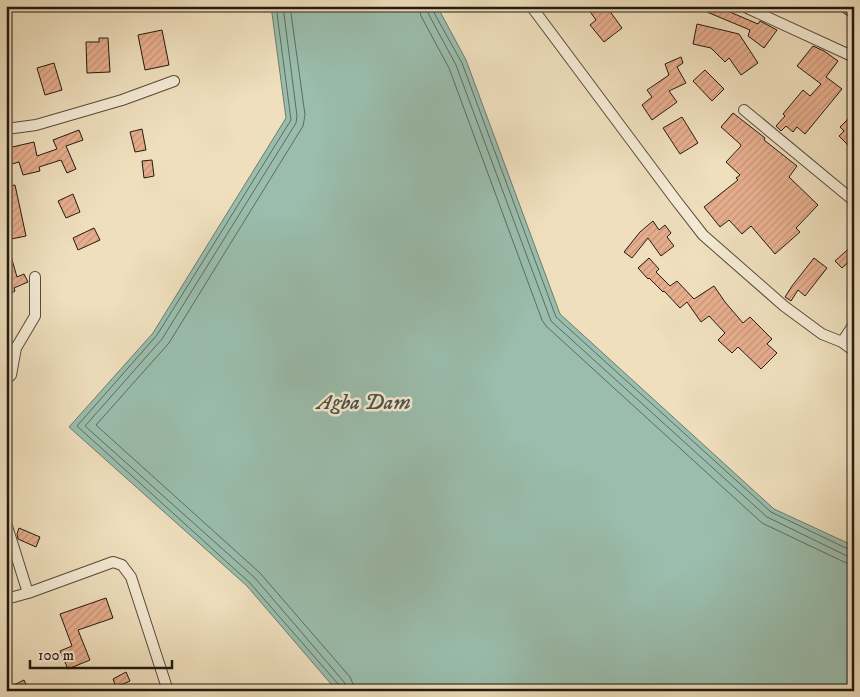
<svg xmlns="http://www.w3.org/2000/svg" width="860" height="697" font-family="'IM FELL DW Pica',serif">
<style>
.water{fill:#9abdad;stroke:#6a7c6e}
.lines{fill:none;stroke-linecap:round;stroke-linejoin:round}
.shore{stroke:#5e6c5e;stroke-width:1}
.building{fill:url(#building-hatch);stroke:#231a10}
.street-casing{stroke:#564b3b;stroke-width:12}
.street{stroke:#f5ead4;stroke-width:10}
.labels{text-anchor:middle;stroke-width:5;stroke-linejoin:round;paint-order:stroke}
.water-label{font-size:22px;font-style:italic;fill:#4d5347;stroke:#f5ead4}
</style>
<defs>
<pattern id="building-hatch" width="6" height="6" patternUnits="userSpaceOnUse" patternTransform="scale(1.25)"><rect width="6" height="6" fill="#e7ae8e"/><path d="M-1 1l2-2M0 6l6-6M5 7l2-2" fill="none" stroke="#c69579"/></pattern>
</defs>
<rect width="100%" height="100%" fill="#efdfbd"/>
<filter id="stains"><feTurbulence type="fractalNoise" baseFrequency=".004" numOctaves="4"/><feColorMatrix values="0 0 0 0 .2 0 0 0 0 .09 0 0 0 0 .02 0 0 0 .5 -.17"/></filter>
<radialGradient id="worn" r=".72"><stop offset=".6" stop-color="#630" stop-opacity="0"/><stop offset="1" stop-color="#630" stop-opacity=".3"/></radialGradient>
<path class="water" d="M271 6H437L466 60 560 314 774 509 854 546V691H337L247 586 69 427 153 333 286 118Z"/>
<g class="lines">
<path class="shore" d="M276 6 291 120 157 335 77 426 250 583 339 685 340 691
M283 6 297 116 296 123 162 339 85 426 255 578 344 682 346 686 347 691
M290 6 305 115 303 126 169 343 96 425 260 573 350 677 353 684 354 691
M419 6 421 16 449 68 542 320 546 326 762 523 844 562 854 564
M426 6 428 13 456 65 551 321 767 517 847 556 854 557
M433 6V11L462 63 556 317 771 512 850 550H854"/>
</g>
<path class="building" d="M586 6H606L622 28 604 42 590 25 596 20Z
M709 6H716L758 24 760 21 777 30 764 48 748 36 750 30 707 12Z
M833 6H854V12L850 17Z
M697 24 739 34 758 63 741 75 729 58 725 62 711 48 693 44Z
M162 30 169 65 145 70 138 35Z
M99 38H108L110 72 87 73 86 42H99Z
M813 46 824 51 838 61 826 77 842 89 805 134 797 127 793 132 786 126 781 131 776 126 785 116 783 114 803 90 810 96 821 84 797 66Z
M681 57 683 63 677 67 686 83 669 91 677 102 652 120 642 105 652 97 647 90 669 75 665 64Z
M54 63 62 90 45 95 37 68Z
M705 70 724 89 712 101 693 81Z
M733 113 765 138 764 140 797 166 789 177 818 205 796 228 800 232 775 254 751 226 742 234 729 220 720 227 704 207 738 180 736 178 740 175 726 162 741 146 740 144 721 127Z
M854 113V151L839 136 844 131 840 127Z
M682 117 698 143 680 154 663 128Z
M142 129 146 150 135 152 130 132Z
M79 130 83 140 66 146 76 169 67 173 61 160 39 167 40 171 23 175 19 162 12 164 8 148 34 142 37 156 57 149 53 140Z
M152 160 154 176 144 178 142 161Z
M15 185 26 236 6 240V187Z
M73 194 80 212 66 218 58 201Z
M653 221 659 230 665 225 671 233 667 237 674 246 661 256 648 238 632 258 624 252 640 232Z
M94 228 100 240 78 250 73 238Z
M854 244V257L842 268 835 261Z
M6 246H8L17 277 24 274 28 282 14 288 15 291 6 296Z
M649 258 659 269 656 272 670 286 677 281 694 299 714 286 725 302 743 323 750 317 772 339 767 344 777 353 761 369 738 347 732 353 718 340 725 333 709 316 701 322 687 302 680 308 664 291 663 292 649 278 648 279 638 268Z
M814 258 827 268 805 296 798 290 791 301 785 297 792 286Z
M19 528 40 537 36 547 18 539 17 534Z
M106 598 113 618 78 630 90 660 68 669 60 651 72 646 60 614Z
M126 672 130 681 116 687 113 679Z
M24 680 29 691H6V689Z"/>
<g class="lines">
<defs>
<path id="street" d="M531 6 675 199 703 235 784 306 822 334 842 342 854 351
M743 6 854 57
M744 110 854 201
M6 129 36 125 122 100 174 81
M842 342 854 324
M6 380 11 375 16 348 35 316V277
M6 523 28 593
M6 599 28 593 113 562 122 565 131 577 168 691"/>
</defs>
<use href="#street" class="street-casing"/>
<use href="#street" class="street"/>
</g>
<g class="labels">
<g class="water-label">
<text x="364" y="409">Agba Dam</text>
</g>
</g>
<rect width="860" height="697" fill="none" stroke="#efdfbd" stroke-width="25"/>
<rect x="8" y="8" width="845" height="682" fill="none" stroke="#231a10" stroke-width="2.5"/>
<rect x="12" y="12" width="835" height="672" fill="none" stroke="#231a10"/>
<path d="M30 660v8h142v-8" fill="none" stroke="#231a10" stroke-width="2.5"/>
<text x="38" y="660" font-size="15" fill="#231a10" stroke="#f5ead4" stroke-width="4" paint-order="stroke">100 m</text>
<rect width="100%" height="100%" filter="url(#stains)"/>
<rect width="100%" height="100%" fill="url(#worn)"/>
</svg>
